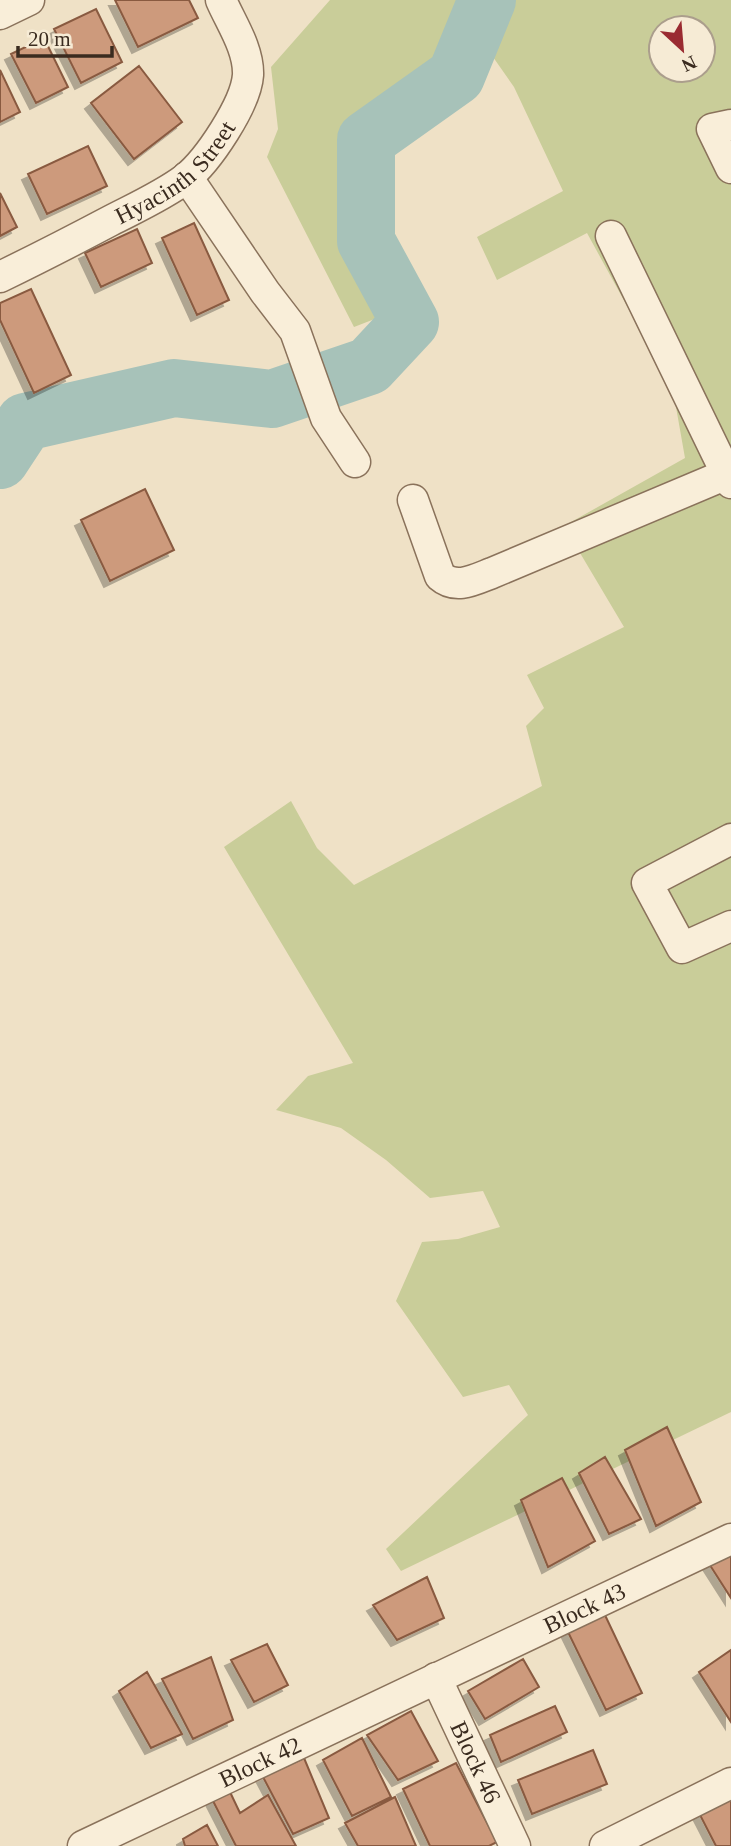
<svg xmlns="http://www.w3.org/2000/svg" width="731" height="1846" font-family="'Times New Roman',serif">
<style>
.green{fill:#c9cd99;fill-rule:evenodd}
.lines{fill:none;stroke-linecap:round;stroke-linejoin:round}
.river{stroke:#a7c2b9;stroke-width:58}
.building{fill:#cd9a7b;stroke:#895a41;stroke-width:2;filter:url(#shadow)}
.street-casing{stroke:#8a725b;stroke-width:33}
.street{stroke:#f9eed9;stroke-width:30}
.labels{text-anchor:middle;stroke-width:6;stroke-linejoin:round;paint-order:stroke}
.street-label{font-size:24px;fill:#3a2b1f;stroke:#f6ebd5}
</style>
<defs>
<filter id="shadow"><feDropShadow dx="-6" dy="6" stdDeviation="0" flood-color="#0004"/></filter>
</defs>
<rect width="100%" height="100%" fill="#efe1c6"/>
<path class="green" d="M330 0H731V1412L401 1571 386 1549 528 1415 509 1385 463 1397 396 1301 422 1242 458 1239 500 1227 483 1191 430 1198 386 1160 341 1128 276 1110 308 1076 353 1063 224 847 291 801 317 848 354 885 542 786 526 726 544 708 527 675 624 627 564 526 685 458 673 390 587 233 497 280 477 237 563 191 514 87 493 57 456 76 366 140V241L403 308 354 327 267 157 278 129 271 67ZM661 28H703V70H661Z"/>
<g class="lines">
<path class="river" d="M0 460 25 422 174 388 272 399 369 366 410 322 366 241V140L456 76 487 0"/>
</g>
<path class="building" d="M115 0H189L198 18 138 47Z
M96 9 122 62 81 83 54 29Z
M44 38 68 87 36 103 11 54Z
M139 66 182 122 134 159 91 103Z
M0 70 20 112 0 122Z
M88 146 107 186 47 214 28 174Z
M0 193 17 227 0 236Z
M194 223 229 300 197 315 162 238Z
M137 229 152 263 101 287 85 253Z
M31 289 71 375 34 393 0 320V303Z
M145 489 174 550 110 581 81 520Z
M667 1427 701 1502 656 1526 625 1450Z
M605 1457 641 1519 609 1534 579 1473Z
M562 1478 595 1541 548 1567 521 1500Z
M731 1546V1598L706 1559Z
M427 1577 444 1618 397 1640 373 1605Z
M604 1613 642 1693 606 1710 567 1630Z
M267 1644 288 1685 254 1702 231 1660Z
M731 1650V1722L699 1672Z
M211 1657 233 1720 193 1739 162 1679Z
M523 1659 539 1687 485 1719 468 1691Z
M147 1672 182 1734 151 1748 119 1691Z
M555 1706 567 1732 501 1762 490 1735Z
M411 1711 438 1761 398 1780 367 1735Z
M362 1738 391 1797 352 1816 323 1760Z
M593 1750 607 1784 532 1814 518 1780Z
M304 1758 329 1818 293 1834 263 1777Z
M456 1763 497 1842 489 1846H430L403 1789Z
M230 1792 240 1813 268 1795 296 1846H236L212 1799Z
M731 1796V1846H716L699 1813Z
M395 1797 416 1846H358L345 1823Z
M207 1825 218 1846H185L183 1839Z"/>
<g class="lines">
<defs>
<g id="street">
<path d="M0 14 29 0"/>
<path d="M731 125 712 129 731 168"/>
<path d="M187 177 265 292 295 331 326 418 355 462"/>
<path d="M611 236 731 483"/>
<path id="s1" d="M0 277C37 259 74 240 110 221 135 208 162 196 185 179 208 161 246 104 248 75 249 49 231 23 221 0"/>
<path d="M413 500 440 576C456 590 474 580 492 573L727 474"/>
<path d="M731 839 647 883 682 948 731 926"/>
<path id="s2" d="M436 1678 515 1846"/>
<path id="s3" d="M83 1846 731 1539"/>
<path d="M605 1846 731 1783"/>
</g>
</defs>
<use href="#street" class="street-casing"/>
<use href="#street" class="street"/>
</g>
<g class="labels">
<g class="street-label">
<text dy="8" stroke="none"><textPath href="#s1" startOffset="206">Hyacinth Street</textPath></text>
<text dy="8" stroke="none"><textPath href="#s3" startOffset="555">Block 43</textPath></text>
<text dy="8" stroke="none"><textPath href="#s3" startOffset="196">Block 42</textPath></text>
<text dy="8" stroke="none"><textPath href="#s2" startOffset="93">Block 46</textPath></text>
</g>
</g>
<g transform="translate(682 49) rotate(154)"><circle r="33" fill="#f6ebd5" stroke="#ab9e8c" stroke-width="2"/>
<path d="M0-5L12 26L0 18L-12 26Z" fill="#9a2b31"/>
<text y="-10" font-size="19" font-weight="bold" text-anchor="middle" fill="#3a2b1f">N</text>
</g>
<path d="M18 46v10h94v-10" fill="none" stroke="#3a2b1f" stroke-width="3.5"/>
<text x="28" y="46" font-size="21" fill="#3a2b1f" stroke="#f6ebd5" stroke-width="5" paint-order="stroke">20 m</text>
</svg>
